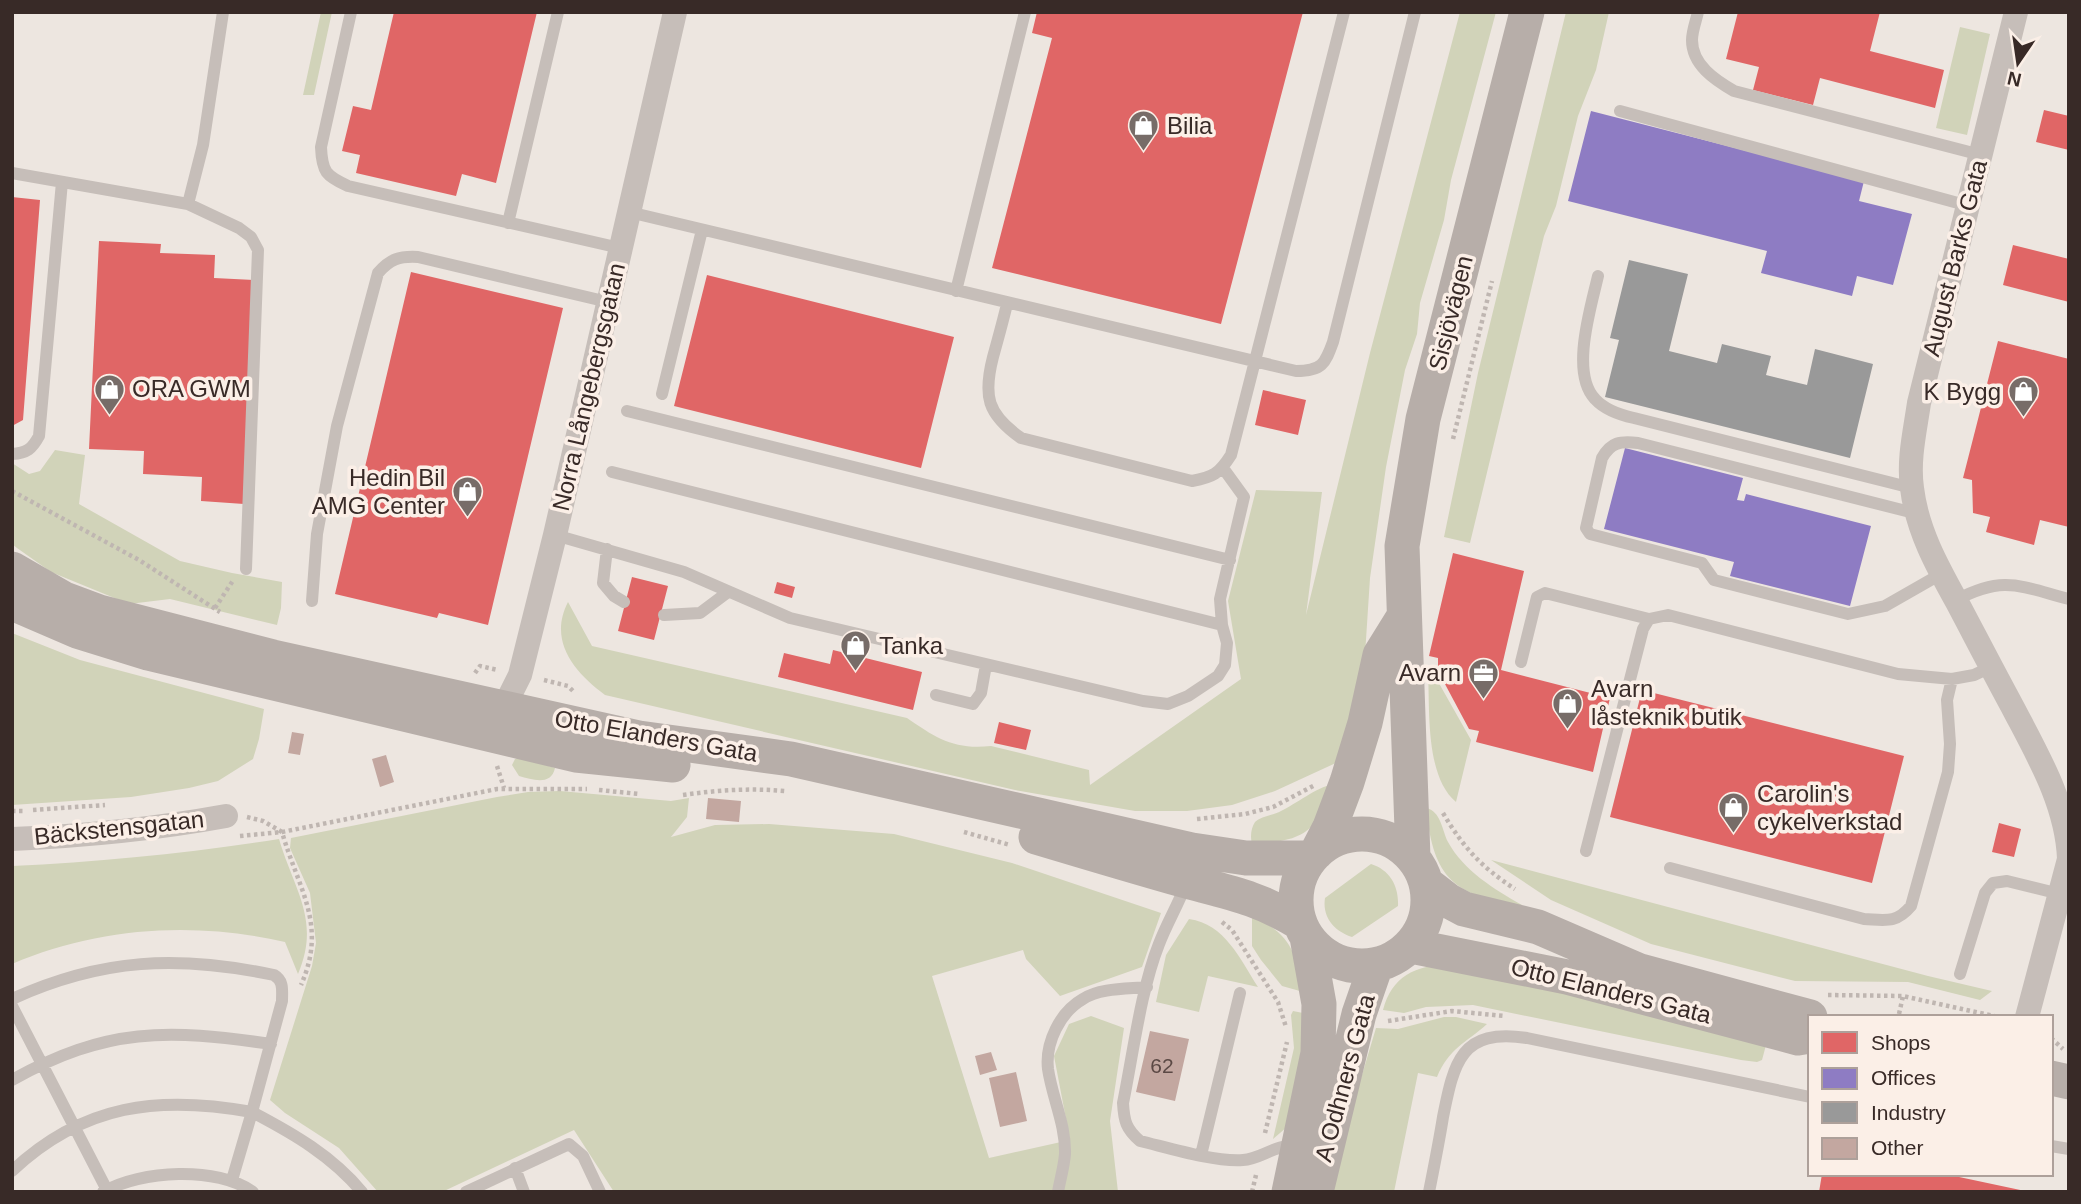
<svg xmlns="http://www.w3.org/2000/svg" width="2081" height="1204" font-family="Arial,sans-serif">
<style>
.green{fill:#d1d3b9}
.shops{fill:#e06666}
.offices{fill:#8e7cc3}
.industry{fill:#999}
.building{fill:#c3a7a0}
.lines{fill:none;stroke-linecap:round;stroke-linejoin:round}
.path{stroke:#bfb6b1;stroke-width:4.5;stroke-dasharray:3.5 3.5;stroke-linecap:butt}
.lane{stroke:#c6beb9;stroke-width:12}
.street{stroke:#c6beb9;stroke-width:24}
.secondary{stroke:#b7aea9;stroke-width:35}
.labels{text-anchor:middle;stroke-width:7;stroke-linejoin:round;paint-order:stroke}
.number-label{font-size:21px;fill:#5b4945}
.poi-label{font-size:24px;fill:#382a27;stroke:#fbefe7;text-anchor:start}
.street-label{font-size:24px;fill:#382a27;stroke:#fbefe7}
</style>
<rect width="100%" height="100%" fill="#ede6e0"/>
<path class="green" d="M321 12H332L314 95H303Z
M1460 12H1496L1451 180 1444 220 1420 303 1417 334 1405 370 1386 467 1370 578 1365 655 1338 762 1275 791 1232 805 1187 811H1135L1015 790 605 695C574 672 548 641 568 602L592 646 907 718C936 738 954 750 991 746L1089 770 1090 785 1241 679 1228 601 1256 490 1322 492 1306 615 1370 353Z
M1566 12H1609L1596 70 1578 116 1556 206 1544 236 1470 543 1444 537 1478 373Z
M1960 27 1990 34 1967 135 1936 128Z
M55 450 85 455 79 504 180 561 232 573 282 582 281 608 277 625 170 599 129 604 51 572 17 548 12 544V463L29 474 40 471Z
M12 633 80 660 264 709 259 739 253 759 218 781 189 788 131 797 12 805Z
M1428 672 1436 678 1471 740 1456 802C1425 776 1430 710 1428 672Z
M520 757 555 768C551 786 533 780 519 776L512 765 515 759Z
M1331 785C1326 797 1322 812 1315 822 1301 842 1274 842 1252 844 1250 837 1251 828 1255 822 1261 816 1274 815 1281 811 1294 805 1319 786 1331 785Z
M560 791 671 801 689 798 687 817 671 837 715 825 769 824 894 834 1012 863 1161 913 1142 967 1060 996 1026 959 1023 950 932 976 989 1158 1070 1140 1054 1056 1069 1024 1091 1016 1124 1028 1110 1121 1118 1192H614L574 1130 442 1192H378L339 1148 285 1113 270 1100 312 966 316 943 310 893 290 848 291 838 497 797 528 792Z
M1426 808C1441 811 1442 830 1448 842 1464 871 1494 889 1522 905L1521 909C1453 892 1434 881 1426 808Z
M279 839C294 890 321 920 298 974L285 942C194 921 98 927 12 964V866C101 862 191 853 279 839Z
M1491 860 1928 976 1992 991 1980 1000 1908 982 1795 981 1651 944 1551 900Z
M1371 864C1390 870 1399 886 1398 906L1352 937C1334 931 1322 917 1325 898Z
M1252 917C1293 933 1294 955 1307 993L1282 986 1261 960 1252 946Z
M1189 919C1225 924 1240 959 1258 987L1208 976 1199 1012 1156 1002 1166 955Z
M1448 964 1766 1045 1762 1060 1757 1062 1741 1060 1473 1005 1426 1007 1404 1013 1383 1010C1392 976 1415 966 1448 964Z
M1293 1011 1308 1014 1287 1127 1273 1139 1294 1048 1291 1015Z
M1444 1017H1456L1487 1024C1466 1043 1449 1048 1437 1077L1418 1073 1394 1192H1327L1376 1028 1398 1029Z"/>
<path class="shops" d="M394 12H537L496 183 462 174 456 196 356 173 360 155 342 151 353 106 371 110Z
M1037 12H1303L1221 324 992 268 1052 38 1032 33Z
M1738 12H1880L1870 51 1944 70 1935 108 1820 78 1813 105 1753 90 1759 67 1726 59Z
M2044 110 2069 116V150L2036 142Z
M12 197 40 200 23 420 12 426Z
M99 241 161 244 160 253 215 255 214 278 254 280 244 504 201 501 202 477 143 474 144 451 89 449Z
M2013 245 2069 259V302L2003 285Z
M411 272 563 308 488 625 439 613 437 618 335 594Z
M707 275 954 337 921 468 674 406Z
M1998 341 2069 359V527L2040 520 2034 545 1986 532 1990 517 1973 513 1972 480 1963 478Z
M1263 390 1306 400 1298 435 1255 425Z
M1453 553 1524 571 1501 670 1610 698 1593 772 1476 742 1479 731 1469 729 1438 671V658L1429 656Z
M632 577 668 586 654 640 618 631Z
M777 582 795 587 792 598 774 593Z
M833 650 922 672 913 710 778 677 784 653 830 664Z
M1642 690 1904 756 1872 883 1610 817Z
M999 722 1031 730 1026 750 994 743Z
M1999 823 2021 829 2014 857 1992 852Z
M1822 1174H1945L2025 1191 1819 1192Z"/>
<path class="offices" d="M1591 111 1864 181 1859 201 1912 214 1893 285 1857 276 1852 296 1761 273 1767 251 1568 201Z
M1625 448 1743 478 1737 500 1744 501 1746 494 1871 526 1850 606 1730 576 1734 562 1604 529Z"/>
<path class="industry" d="M1629 260 1688 274 1669 351 1717 363 1722 344 1771 356 1766 375 1807 385 1815 349 1873 364 1850 458 1605 397 1619 340 1610 338Z"/>
<path class="building" d="M292 732 304 734 300 755 288 753Z
M386 755 394 782 380 787 372 759Z
M708 798 741 801 739 822 706 819Z
M1150 1031 1189 1039 1175 1101 1136 1092Z
M991 1052 997 1070 980 1075 975 1056Z
M1016 1072 1027 1121 1000 1127 989 1078Z"/>
<g class="lines">
<path class="path" d="M1453 439 1492 281
M12 491 139 560 220 612
M215 608 234 579
M475 673 480 666 498 670
M544 680 568 686 574 692
M497 766 504 788
M599 790 639 794
M683 795C718 790 750 788 785 791
M33 810 105 805
M12 811H24
M1443 813C1463 847 1481 867 1515 889
M247 817 263 821 282 832C298 889 328 924 301 985
M1197 819 1245 814 1273 807 1315 785
M964 832 1010 845
M240 836 282 832 497 789H587
M1222 922 1232 930 1278 1002 1286 1027
M1828 995 1903 996 1998 1017
M1899 1014 1903 996
M1388 1021 1452 1011 1504 1016
M2051 1038 2063 1049
M1265 1133 1287 1042
M1252 1192 1256 1175"/>
<path class="lane" d="M351 12 321 147C322 172 326 176 348 186L620 248
M1698 12C1696 21 1692 31 1692 40 1692 65 1715 80 1734 91L1981 155
M1620 111 1969 206
M12 173 188 204 239 228 251 237 258 250 246 569
M188 204 203 145 223 12
M629 212 1296 371C1322 371 1325 364 1333 342L1415 12
M508 223 558 12
M1598 276C1591 307 1570 373 1595 399 1605 410 1620 415 1634 418L1912 488
M956 291 1025 12
M1007 304C1003 321 998 339 993 357 983 396 987 414 1021 438L1192 481C1213 477 1219 474 1231 455L1344 12
M662 394 702 230
M627 411 1230 560
M12 454C27 453 32 449 39 436L62 182
M612 472 1222 625
M1918 514 1638 443C1620 441 1611 442 1602 458L1586 528 1590 534 1702 563 1714 580 1848 614 1885 606 1941 574
M555 535 684 572 790 618 1143 701 1168 704 1188 696 1218 676 1225 665 1227 643 1222 625 1220 599 1244 497 1223 468
M607 549 603 583 614 596 624 602
M1956 600C2004 575 2019 586 2069 599
M312 601 317 534 337 426 378 273C390 259 399 256 418 257L608 302
M664 615 700 613 728 592
M1521 662 1537 597 1545 593 1649 619
M936 695 973 704 981 693 986 665
M1586 851 1643 629 1649 619 1668 615 1898 674 1952 679 1974 675 1991 667
M1670 868 1864 919C1885 920 1896 924 1911 906L1948 772 1950 744 1947 700 1952 679
M1186 884C1178 905 1167 923 1159 944 1141 989 1133 1054 1123 1103 1124 1121 1126 1129 1140 1141 1169 1148 1214 1162 1243 1160 1261 1159 1277 1143 1295 1147
M1960 974 1985 893 1993 883 2007 881 2060 894
M12 999C102 958 178 955 274 975 284 981 282 990 282 1001L252 1112C294 1134 332 1156 362 1192
M12 1006 108 1192
M12 1080C107 1027 167 1029 271 1044
M2051 1146 2069 1149
M1201 1155 1240 993
M515 1168 524 1192
M12 1171C83 1104 159 1095 252 1112L232 1180
M103 1192C141 1170 217 1166 253 1192
M466 1192 569 1144 583 1156 600 1192
M1058 1192C1060 1180 1064 1167 1065 1154 1066 1125 1052 1097 1048 1069 1045 1043 1060 1012 1083 999 1100 988 1127 989 1147 987
M1429 1192C1434 1167 1439 1142 1443 1117 1454 1062 1461 1028 1527 1038L1810 1097"/>
<path class="street" d="M2016 12 1919 403C1915 431 1908 460 1912 488 1917 530 1937 566 1957 602 1975 636 1993 671 2012 706 2037 754 2067 804 2069 859L2027 1017
M493 717 504 707 520 675 555 535 675 12
M12 839C84 836 155 829 226 816"/>
<path class="secondary" d="M12 569 64 599 99 612 273 657 639 738 791 759 1192 850 1246 858H1311
M12 603 77 631 148 653 576 755 673 765
M1296 900a66 66 0 1 1 132 0a66 66 0 1 1-132 0Z
M1036 837C1086 852 1136 867 1186 881 1231 893 1259 898 1300 923
M1317 852 1330 827 1347 782 1365 723 1380 655 1403 618
M1413 858 1402 546 1423 419 1527 12
M1427 884 1449 901 1464 909 1538 927 1640 971 1810 1017
M1411 946 1567 977 1798 1038 1810 1036
M2051 1078 2069 1082
M1289 1192 1318 1053 1319 1004 1307 937
M1316 1192 1359 1014 1376 965"/>
</g>
<defs>
<symbol id="shop-pin" viewBox="-11 -11 22 30"><path d="M0 17L-7.5 6A9.5 9.5 0 1 1 7.5 6Z" fill="#776c68" stroke="#fbefe7"/><path d="M-5-2.5h2.3a2.7 3.5 0 0 1 5.4 0H5L5.5 6h-11ZM-1.5-2.5h3a1.5 2.3 0 0 0-3 0Z" fill="#fff"/></symbol>
<symbol id="office-pin" viewBox="-11 -11 22 30"><path d="M0 17L-7.5 6A9.5 9.5 0 1 1 7.5 6Z" fill="#776c68" stroke="#fbefe7"/><path d="M-6-3h4V-5.5h4V-3h4V5H-6ZM-1-4.5V-3h2v-1.5ZM-6 0V1H6V0Z" fill="#fff"/></symbol>
</defs>
<g fill-rule="evenodd">
<use href="#shop-pin" x="1126" y="108" width="35" height="47"/>
<use href="#shop-pin" x="92" y="372" width="35" height="47"/>
<use href="#shop-pin" x="2006" y="374" width="35" height="47"/>
<use href="#shop-pin" x="450" y="474" width="35" height="47"/>
<use href="#shop-pin" x="838" y="628" width="35" height="47"/>
<use href="#office-pin" x="1466" y="656" width="35" height="47"/>
<use href="#shop-pin" x="1550" y="686" width="35" height="47"/>
<use href="#shop-pin" x="1716" y="790" width="35" height="47"/>
</g>
<g class="labels">
<g class="number-label">
<text x="1162" y="1073">62</text>
</g>
<g class="poi-label">
<text x="1167" y="134">Bilia</text>
<text x="132" y="397">ORA GWM</text>
<text x="2001" y="400" text-anchor="end">K Bygg</text>
<text x="445" y="486" text-anchor="end">Hedin Bil<tspan x="445" dy="28">AMG Center</tspan></text>
<text x="879" y="654">Tanka</text>
<text x="1461" y="681" text-anchor="end">Avarn</text>
<text x="1591" y="697">Avarn<tspan x="1591" dy="28">låsteknik butik</tspan></text>
<text x="1757" y="802">Carolin's<tspan x="1757" dy="28">cykelverkstad</tspan></text>
</g>
<g class="street-label">
<text transform="translate(1955 258) rotate(-76)" y="8">August Barks Gata</text>
<text transform="translate(1451 313) rotate(-76)" y="8">Sisjövägen</text>
<text transform="translate(589 387) rotate(-77)" y="8">Norra Långebergsgatan</text>
<text transform="translate(656 736) rotate(10)" y="8">Otto Elanders Gata</text>
<text transform="translate(119 828) rotate(-6)" y="8">Bäckstensgatan</text>
<text transform="translate(1611 991) rotate(14)" y="8">Otto Elanders Gata</text>
<text transform="translate(1345 1078) rotate(-75)" y="8">A Odhners Gata</text>
</g>
</g>
<rect width="2081" height="1204" fill="none" stroke="#382a27" stroke-width="28"/>
<rect x="1808" y="1015" width="245" height="161" fill="#fbefe7" stroke="#ada09a" stroke-width="2"/>
<rect x="1822" y="1032" width="35" height="21" fill="#e06666" stroke="#ada09a" stroke-width="2"/>
<text x="1871" y="1050" font-size="21" fill="#382a27">Shops</text>
<rect x="1822" y="1068" width="35" height="21" fill="#8e7cc3" stroke="#ada09a" stroke-width="2"/>
<text x="1871" y="1085" font-size="21" fill="#382a27">Offices</text>
<rect x="1822" y="1102" width="35" height="21" fill="#999999" stroke="#ada09a" stroke-width="2"/>
<text x="1871" y="1120" font-size="21" fill="#382a27">Industry</text>
<rect x="1822" y="1138" width="35" height="21" fill="#c3a7a0" stroke="#ada09a" stroke-width="2"/>
<text x="1871" y="1155" font-size="21" fill="#382a27">Other</text>
<g transform="translate(2018 63) rotate(193)" stroke="#fbefe7" stroke-width="5" paint-order="stroke">
<path d="M0-5L12 26L0 18L-12 26Z" fill="#382a27"/>
<text y="-10" font-size="19" font-weight="bold" text-anchor="middle" fill="#382a27">N</text>
</g>
</svg>
